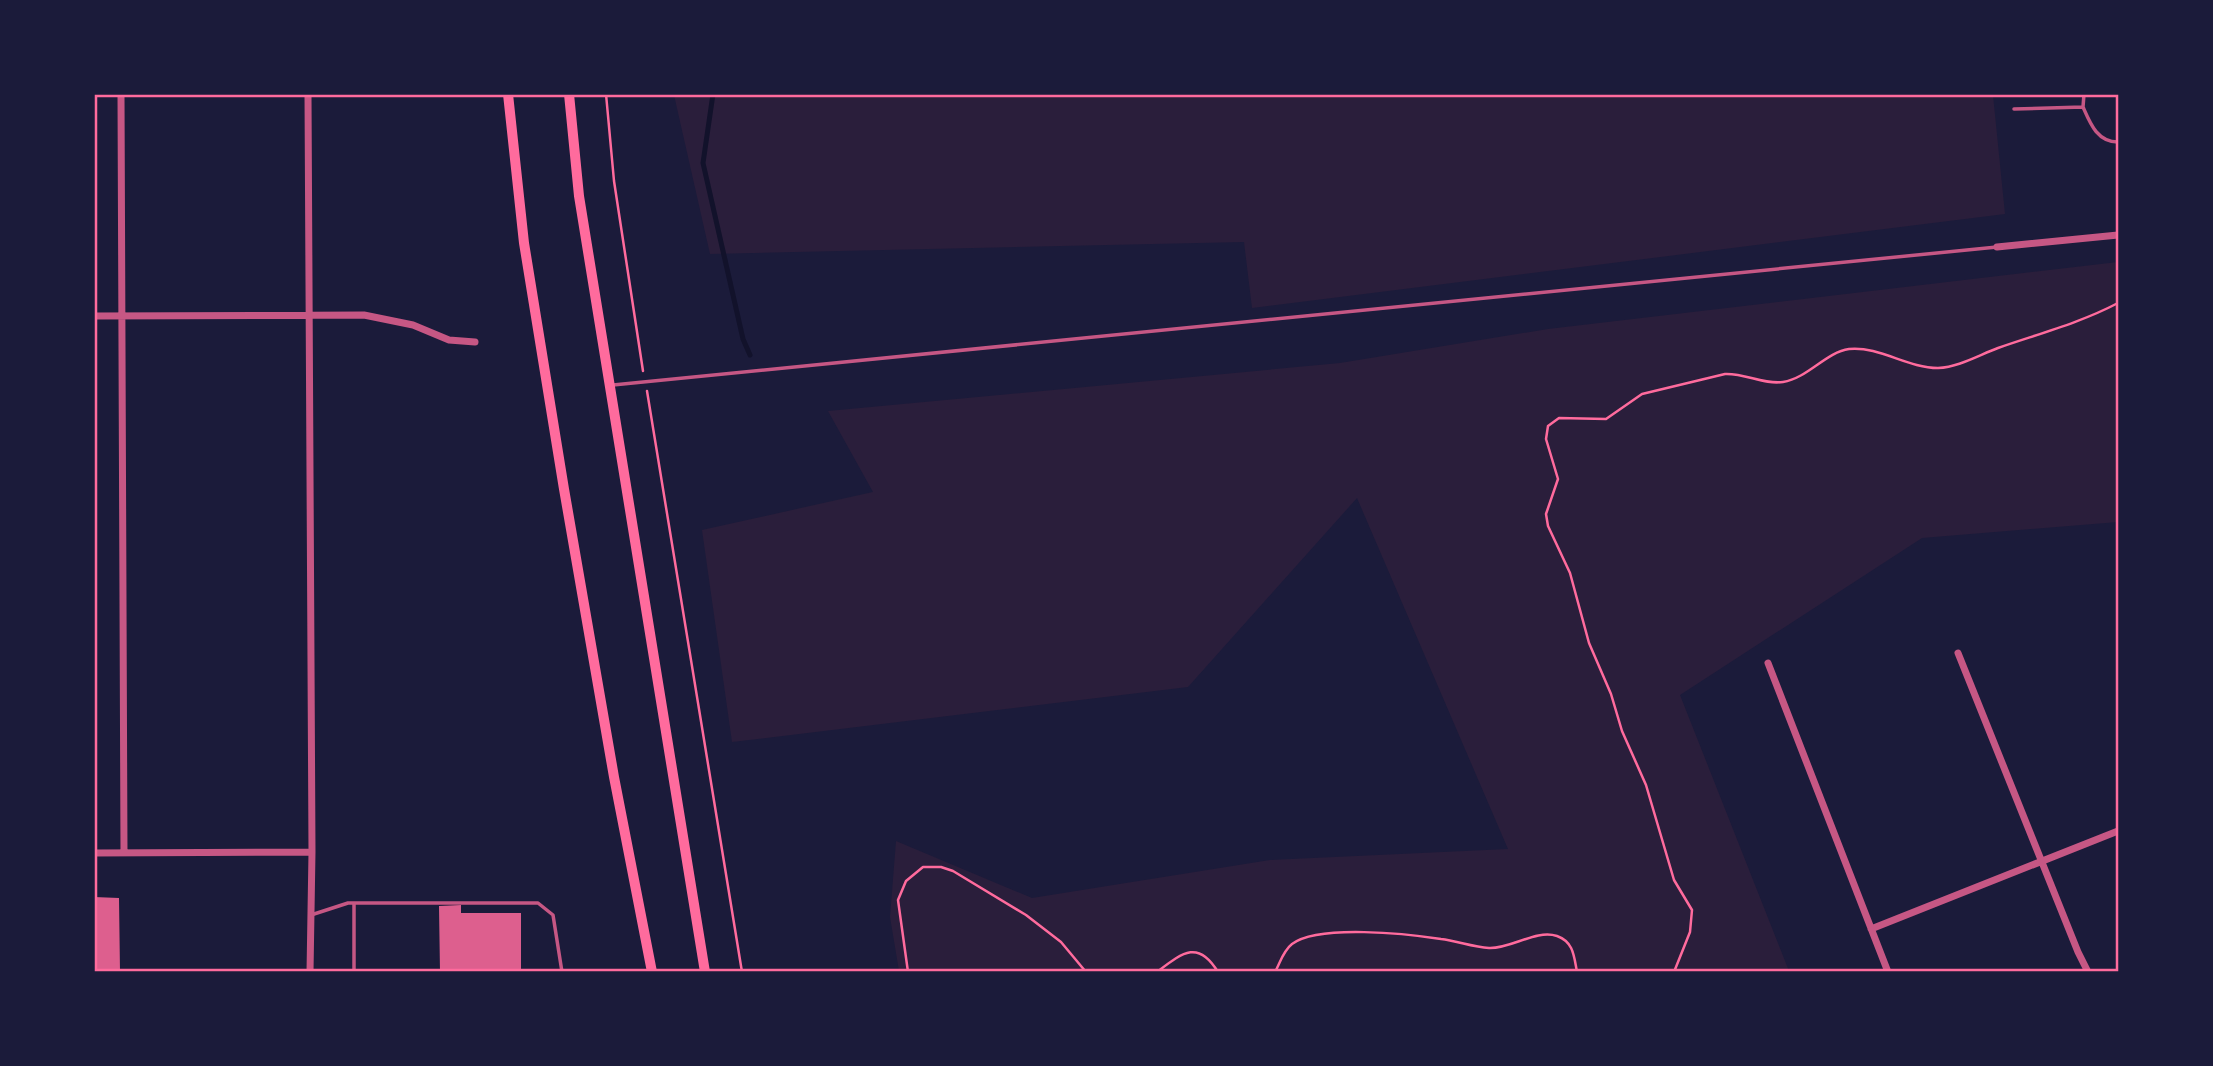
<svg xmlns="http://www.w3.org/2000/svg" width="2213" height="1066" font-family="'Source Sans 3',sans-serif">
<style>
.green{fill:#2a1e3b}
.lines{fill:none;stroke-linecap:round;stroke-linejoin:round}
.stream{stroke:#12122b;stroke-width:5}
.building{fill:#dd5f8e}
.path{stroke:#ff6b9d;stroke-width:2.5}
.service{stroke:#c65784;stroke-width:3.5}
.minor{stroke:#c65784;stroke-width:7}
.secondary{stroke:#ff6b9d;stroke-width:10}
.neatline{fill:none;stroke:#ff6b9d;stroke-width:2.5}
</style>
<rect width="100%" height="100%" fill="#1b1b3a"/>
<path class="green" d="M674 95H1993L2005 214 1252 308 1244 242 710 254Z
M2118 262V522L1922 538 1680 695 1789 971H899L890 917 896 841 1032 898 1270 860 1508 849 1357 498 1188 687 732 742 702 530 873 492 828 411 1340 363 1548 329Z"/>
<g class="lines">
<path class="stream" d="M713 94 703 163 743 339 750 355"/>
</g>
<path class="building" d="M94 897 119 898 120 972H94Z
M461 905V913H521V972H440L439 906Z"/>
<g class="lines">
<path class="path" d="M606 94 614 181 643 371
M647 391 742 972
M908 972 898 900 906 881 923 867H941L953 871 1026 915 1061 942 1086 972
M1157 972C1182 953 1198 939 1218 972
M1275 972C1280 963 1283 951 1292 944 1319 924 1408 934 1441 939 1457 941 1473 947 1489 948 1511 949 1536 929 1557 936 1574 942 1574 957 1577 972
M1674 972 1690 932 1692 910 1674 880 1646 785 1622 731 1611 694 1589 643 1570 573 1548 526 1546 514 1558 479 1546 439 1548 426 1559 418 1606 419 1642 394 1725 374C1745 373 1764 385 1783 382 1808 378 1826 352 1849 349 1880 346 1907 368 1938 368 1959 367 1979 355 1998 348 2038 334 2080 323 2118 303"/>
<path class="service" d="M2083 107C2090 123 2097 142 2118 142
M2014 109 2083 107 2084 94
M613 385 1997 247
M311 915 348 903H538L553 915 562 972
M354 972V903"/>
<path class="minor" d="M121 94 124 853
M308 94 312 852 310 972
M1997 247 2118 235
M94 316 364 315 413 325 449 340 475 342
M1958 653 2078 952 2088 972
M1768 663 1888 972
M94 853 312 852
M1871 929 2118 831"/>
<path class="secondary" d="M508 94 524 243 564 489 614 777 652 972
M569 94 579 196 705 972"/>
</g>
<rect width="2213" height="1066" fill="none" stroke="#1b1b3a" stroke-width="192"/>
<rect x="96" y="96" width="2021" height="874" class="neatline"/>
</svg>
